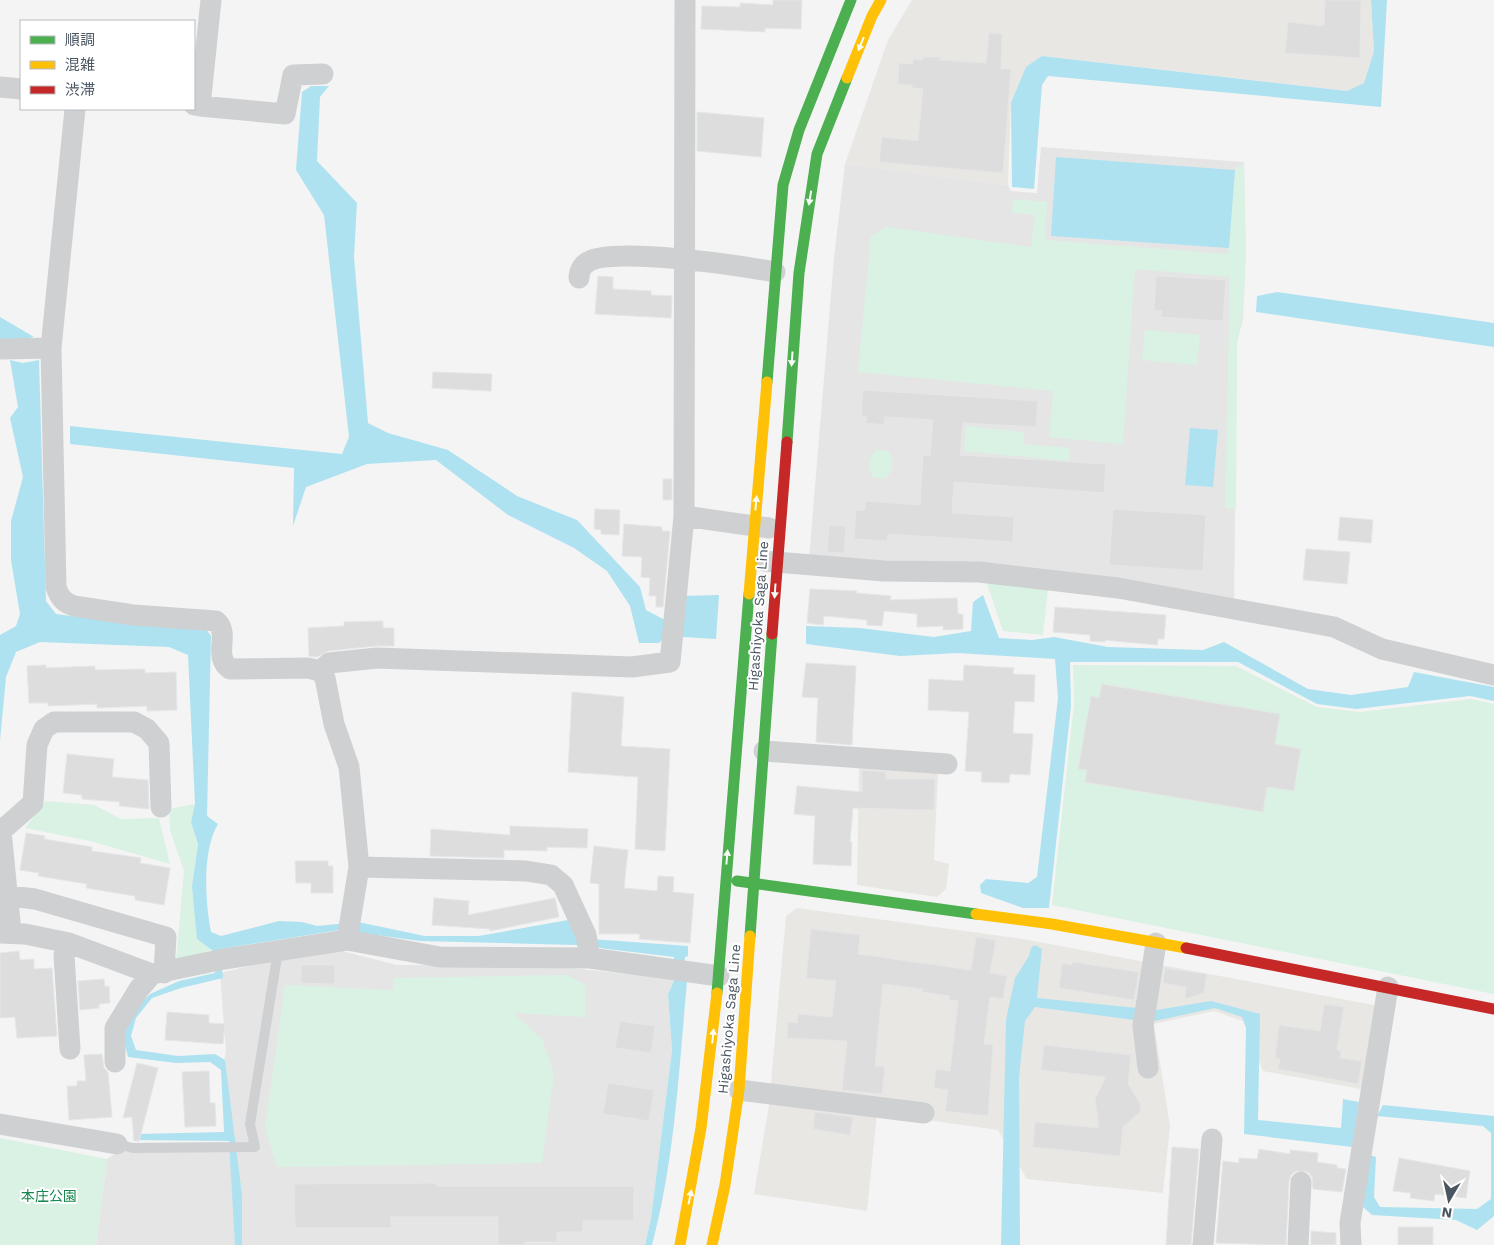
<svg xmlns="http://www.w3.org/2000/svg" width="1494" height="1245" font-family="'Work Sans','Noto Sans JP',sans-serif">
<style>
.commercial{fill:#e8e7e3}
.education{fill:#e6e5e6}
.green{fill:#d9f2e3}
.water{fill:#aee2f0}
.building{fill:#ddddde;stroke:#e5e6e7}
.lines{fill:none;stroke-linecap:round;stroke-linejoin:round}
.lane{stroke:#ced0d2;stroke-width:10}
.street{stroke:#ced0d2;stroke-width:21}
.fast{stroke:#4caf50;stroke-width:11}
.slow{stroke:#ffc107;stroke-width:11}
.jam{stroke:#c62828;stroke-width:11}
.oneway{fill:#f6fbf6}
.labels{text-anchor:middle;stroke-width:4;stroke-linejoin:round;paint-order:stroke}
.street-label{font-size:14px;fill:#4a5661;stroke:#fff}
.park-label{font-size:14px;fill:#17864f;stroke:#fff}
</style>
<rect width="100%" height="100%" fill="#f4f4f4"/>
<path class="commercial" d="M912 0H1371L1374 51 1364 83 1347 91 1043 56 1011 103 1008 185 845 164 888 40Z
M859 765 938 771 934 860 949 864 946 889 937 897 857 885Z
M797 908 1023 939 1379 1006 1366 1090 1263 1071 1243 1021 1214 1011 1154 1024 1170 1126 1163 1193 1027 1179 998 1130 877 1113 867 1211 754 1194 769 1105 786 916Z"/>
<path class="education" d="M1041 147 1244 162 1245 265 1243 318 1237 343 1234 605 809 559 834 258 845 164 1008 185 1011 191 1037 193Z
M342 951 397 965 549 966 671 978 674 981 668 994 672 1050 651 1218 645 1245H96L107 1159 131 1143 231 1142 223 1065 226 1052 220 973 278 959Z"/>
<path class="green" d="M1244 162C1245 222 1250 284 1237 343L1236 509 1225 508 1230 277 1135 269 1123 444 1049 437 1053 391 858 372 871 236 887 227 1031 247 1035 215 1012 213 1013 199 1047 202 1045 240 1228 254 1235 170Z
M1145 330 1200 335 1197 365 1142 360Z
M966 426 1024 432 1023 444 1070 448 1069 461 964 451Z
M876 450 888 451C895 461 894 470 885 479L874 478C867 468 868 459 876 450Z
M986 581 1048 589 1043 635 1003 631Z
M1073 665 1236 666 1317 707 1360 712 1471 699 1494 704V994L1052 905 1074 704Z
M46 801 94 805 121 819 159 818 170 864 90 841 25 828Z
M195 804 191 822 198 844 192 886 212 950 176 961 184 871 170 830 169 809Z
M566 975 586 985 585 1017 513 1013 542 1039 554 1073 542 1163 277 1167 265 1128 285 985 393 990 394 978Z
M0 1138 107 1159 96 1245H0Z"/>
<path class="water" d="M1371 0H1387L1381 107 1048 76 1042 85 1034 189 1012 187 1011 103 1026 67 1042 56 1347 91 1364 83 1374 51Z
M311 86H329L320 97 317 161 357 203 354 257 368 423 388 433 448 450 517 496 577 520 640 587 646 610 665 620 683 596 719 595 716 639 666 636 659 643H639L630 606 607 571 574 548 508 515 436 460 367 464 306 487 293 526 294 468 70 444V426L342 454 349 437 324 215 296 170 302 92Z
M1056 157 1235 170 1229 248 1051 236Z
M1277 292 1494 323V347L1256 312 1257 296Z
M0 317 34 337 0 344Z
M10 360 23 363 39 360 46 601 56 614 130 624 205 628 211 636 207 816 218 824C202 851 205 901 211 932L221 936 279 921 302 922 317 926 358 922 425 936H479L568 920 577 938 688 946V956L685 957 683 980 687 981C679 1069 675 1159 652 1245H645L651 1218 672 1050 668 994 674 981V957L575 945 420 941 340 930 220 949 223 978 181 988 152 998 136 1018 131 1036 136 1050 178 1056 215 1054 225 1060 242 1195V1245H235L229 1141 138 1140V1134L224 1132 221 1070 210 1062 176 1063 128 1057 123 1036 128 1017 150 994 179 981 215 973 212 950 197 939 192 886 198 844 191 822 195 804 188 655 169 647 40 642 16 652 6 677 0 741V635L16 626 20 614 11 560V521L23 477 10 418 18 407Z
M1190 428 1218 430 1213 487 1185 485Z
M983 595 999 638 1032 640 1054 637 1108 647 1203 650 1224 642 1308 689 1351 695 1408 687 1414 672 1494 687V701L1470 696 1356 709 1317 704 1238 662H1070L1071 706 1049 908H1023L981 893 980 885 986 879 1028 883 1037 877 1058 698 1055 659 958 653 900 656 806 644V626L860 628 934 637 971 631 973 602Z
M1035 945 1042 949 1037 998 1157 1010 1211 1001 1260 1014 1258 1120 1341 1128 1343 1099 1359 1102 1352 1147 1244 1134 1246 1027 1242 1017 1215 1008 1150 1022 1035 1007 1025 1021 1019 1077 1020 1245H1001L1006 1020 1015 978 1029 956 1031 948Z
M1383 1105 1494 1116V1216L1477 1230 1456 1220 1372 1215 1363 1207 1370 1155 1376 1157 1374 1197 1380 1207 1477 1209 1491 1199V1133L1483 1126 1377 1116Z"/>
<path class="building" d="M773 0H802L801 29 765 28V32L701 29 702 6 740 7V3L773 5Z
M1325 0H1361L1360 58 1285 53 1288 22 1324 26Z
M989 33 1002 34 1001 69H1011L1003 173 879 162 882 137 918 141 923 89 912 88V85L898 84 899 63 913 64V59L922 60 923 57H940V60L986 63Z
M697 112 764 118 761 157 697 151Z
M598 276 613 277V289L651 291V295L672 296 671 318 595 314Z
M1156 276 1226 280 1223 321 1161 317 1162 311 1154 310Z
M433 372 492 374 491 391 432 388Z
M863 390 1038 401 1036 427 963 423 960 455 1106 464 1104 493 954 482 952 513 1014 517 1013 542 888 534 887 541 854 539 856 510H865V501L920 505 923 455 930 456 933 420 885 417 884 425 866 423V416H861Z
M663 479H672V500H663Z
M595 509 620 510 619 535 601 534V530L594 529Z
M1113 509 1206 515 1203 571 1109 565Z
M1340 517 1373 520 1371 543 1338 540Z
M624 524 662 527V531H670L663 607H656V596H649L650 578 641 577 642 557 622 556Z
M829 525 846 526 844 553 827 552Z
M1306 549 1350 552 1347 584 1303 580Z
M810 589 857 591 856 593 891 596 890 600 957 598 958 614H963V629L943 630V626L917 627V614L884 611 882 626 867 625V620L858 619 824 616 823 625 807 623Z
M1055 607 1166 615 1164 639H1158L1157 645 1105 640V642L1090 641V635L1053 632Z
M383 621V628H394V646H376L328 651 317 657 309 656 308 628 344 626V622Z
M806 663 856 666 852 745 816 742 818 698 802 697Z
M46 665V668L95 666V670L145 669V673L176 672 177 710 147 711V706L97 708V704L48 706V703H29L27 666Z
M964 665 1014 668 1013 674 1035 675 1034 702 1015 701 1013 733 1033 734 1030 775 1010 774 1009 783 981 782 982 772 965 771 969 712 928 710 929 679 963 681Z
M1102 684 1280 714 1275 744 1301 749 1294 791 1267 787 1263 812 1085 782 1087 770 1078 769 1091 696 1099 698Z
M572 692 624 697 621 746 670 749 665 851 635 849 638 777 568 772Z
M67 754 114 759 112 777 148 780 149 809 119 806 120 802 82 799V795L63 793Z
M862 770 886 772V779H935L934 810 853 808 850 842H852L851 866 813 864 815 816 794 814 797 786 862 792Z
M510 826 588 829 587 848 547 847V851L504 850V858L430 856 431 829 510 835Z
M26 833 45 836 44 839 92 847V851L141 858 140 863 170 868 164 905 135 900V896L86 888 87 884 38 876 39 873 20 870Z
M594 846 628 850 624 888 657 891 658 876 674 877 673 892 694 894 690 943 639 939 640 934H599V884L590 883Z
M295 861H328V866H333V893H311V883H296Z
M434 898 469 901 468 915 555 898 559 917 490 931V929L432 925Z
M811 929 860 935 858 954 971 970 976 937 996 940 990 973 1007 976 1003 999 990 997 984 1044 993 1045 988 1116 945 1111 948 1090 934 1088 936 1069 950 1071 958 1001 949 1000 950 996 922 992 923 989 883 984 875 1066 885 1067 882 1094 842 1090 847 1041 787 1038 788 1022 797 1023 798 1014 832 1017 836 981 806 978Z
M19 951 20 960 34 959V969L52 968 57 1036 17 1038 15 1017 0 1018V953Z
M1072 962 1139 972 1134 1000 1059 988 1062 963 1072 965Z
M301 965H335V984L301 983Z
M1165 968 1207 974 1204 993 1185 999 1186 987 1163 983Z
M104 979 105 987 109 986 110 1003 99 1004V1008L80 1010 78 981Z
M1324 1004 1344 1007 1337 1050 1341 1051 1340 1058 1362 1061 1358 1084 1278 1069 1280 1059 1275 1058 1279 1025 1320 1031Z
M167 1012 209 1015V1023L225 1024 223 1044 165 1040Z
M620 1021 655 1026 651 1053 615 1048Z
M1044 1045 1131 1055 1128 1084 1141 1105 1140 1112 1123 1127 1120 1156 1033 1147 1035 1122 1099 1128 1095 1099 1106 1077 1041 1070Z
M102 1054 104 1068 108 1072 112 1117 69 1120 67 1086H77V1081H86L84 1055Z
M137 1063 158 1068 139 1141H134L132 1117 123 1118Z
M209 1071 210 1103H215L216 1126 185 1127 182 1072Z
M608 1083 654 1090 649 1121 603 1114Z
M815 1112 853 1117 850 1135 813 1129Z
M1172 1147 1199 1149 1191 1245H1166Z
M1259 1149 1290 1154V1150L1318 1153 1317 1162 1337 1165V1168L1346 1169 1342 1192 1313 1189 1312 1177 1308 1172 1296 1171 1291 1175 1289 1181 1286 1245 1216 1243 1223 1161 1239 1163V1158L1257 1159Z
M1399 1158 1470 1171 1466 1198 1435 1194 1434 1201 1410 1198 1411 1193 1393 1191Z
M436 1183V1186H634V1221H583V1232H557V1242H525V1245H498V1217H391V1228H295L294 1184Z
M1398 1227H1433V1245H1398Z
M1311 1231 1336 1233V1245H1311Z"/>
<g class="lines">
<path class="lane" d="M117 1144 133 1148 255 1147 250 1124 278 951"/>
<path class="street" d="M685 0 684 516 769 528
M0 87 21 89
M194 105 200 106 211 0
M200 106 285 114 293 75 323 74
M75 109 51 348 56 587C60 598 63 602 74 606L133 615 216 621C231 634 212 656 230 669L308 668 320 671 325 678 334 724 349 767 359 867 347 940
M579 278C579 272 582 265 588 262 612 246 742 266 775 272
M0 349 51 348
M764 561 884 571 979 572 1118 588 1334 627 1382 649 1494 675
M320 671 329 663 377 658 632 667 670 662 684 516
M764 751 947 764
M359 867 526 871 551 875 563 885 586 935 590 958
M9 896 35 899 166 937 164 973
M11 932 1 831 33 803 37 745 44 729 54 722H134L147 729 159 743 161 807
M0 933 25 934 69 943 152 974 224 959 347 940 440 957 590 958 719 976
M69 943 64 955 70 1049
M115 1062V1028L139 989 152 974
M1148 1068 1143 1026 1156 943
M739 1090 924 1113
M0 1124 117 1144
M1203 1245 1212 1139
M1298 1245 1301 1182
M1351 1245 1350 1223 1388 987"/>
<path class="fast" d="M767 382 783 185 799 130 851 0
M787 442 799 273 817 154 847 78
M737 881 976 914
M750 936 772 634
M717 993 749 594"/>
<path class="slow" d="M847 78 872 16 881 0
M749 594 767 382
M976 914 1052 924 1186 948
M680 1245 701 1128 717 993
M712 1245 725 1185 739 1090 750 936"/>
<path class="jam" d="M772 634 787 442
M1186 948 1494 1009"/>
</g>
<defs><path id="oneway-solid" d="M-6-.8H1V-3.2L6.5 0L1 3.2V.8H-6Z" transform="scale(1.25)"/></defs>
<g class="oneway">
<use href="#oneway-solid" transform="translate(861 44) rotate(112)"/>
<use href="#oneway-solid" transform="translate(810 198) rotate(99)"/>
<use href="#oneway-solid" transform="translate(792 359) rotate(94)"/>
<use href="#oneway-solid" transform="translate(756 503) rotate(-85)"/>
<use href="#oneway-solid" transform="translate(775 591) rotate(94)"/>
<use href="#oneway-solid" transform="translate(727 857) rotate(-85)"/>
<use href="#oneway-solid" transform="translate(713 1036) rotate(-84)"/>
<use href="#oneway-solid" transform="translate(690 1197) rotate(-78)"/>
</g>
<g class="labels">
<g class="street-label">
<text transform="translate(758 616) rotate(-86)" y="5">Higashiyoka Saga Line</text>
<text transform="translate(729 1019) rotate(-85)" y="5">Higashiyoka Saga Line</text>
</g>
<g class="park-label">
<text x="49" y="1201">本庄公園</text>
</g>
</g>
<rect x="20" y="20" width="175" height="90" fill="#ffffff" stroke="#b7bbc0"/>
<rect x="30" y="36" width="25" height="8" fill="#4caf50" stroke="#b7bbc0"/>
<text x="65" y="45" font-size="15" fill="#4a5661">順調</text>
<rect x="30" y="61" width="25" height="8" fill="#ffc107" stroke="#b7bbc0"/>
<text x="65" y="70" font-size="15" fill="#4a5661">混雑</text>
<rect x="30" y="86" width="25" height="8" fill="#c62828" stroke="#b7bbc0"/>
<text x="65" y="95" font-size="15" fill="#4a5661">渋滞</text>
<g transform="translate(1449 1200) rotate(189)" stroke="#ffffff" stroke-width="4" paint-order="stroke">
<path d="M0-4L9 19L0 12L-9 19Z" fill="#4a5661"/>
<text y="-8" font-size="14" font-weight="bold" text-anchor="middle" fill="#4a5661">N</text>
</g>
</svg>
